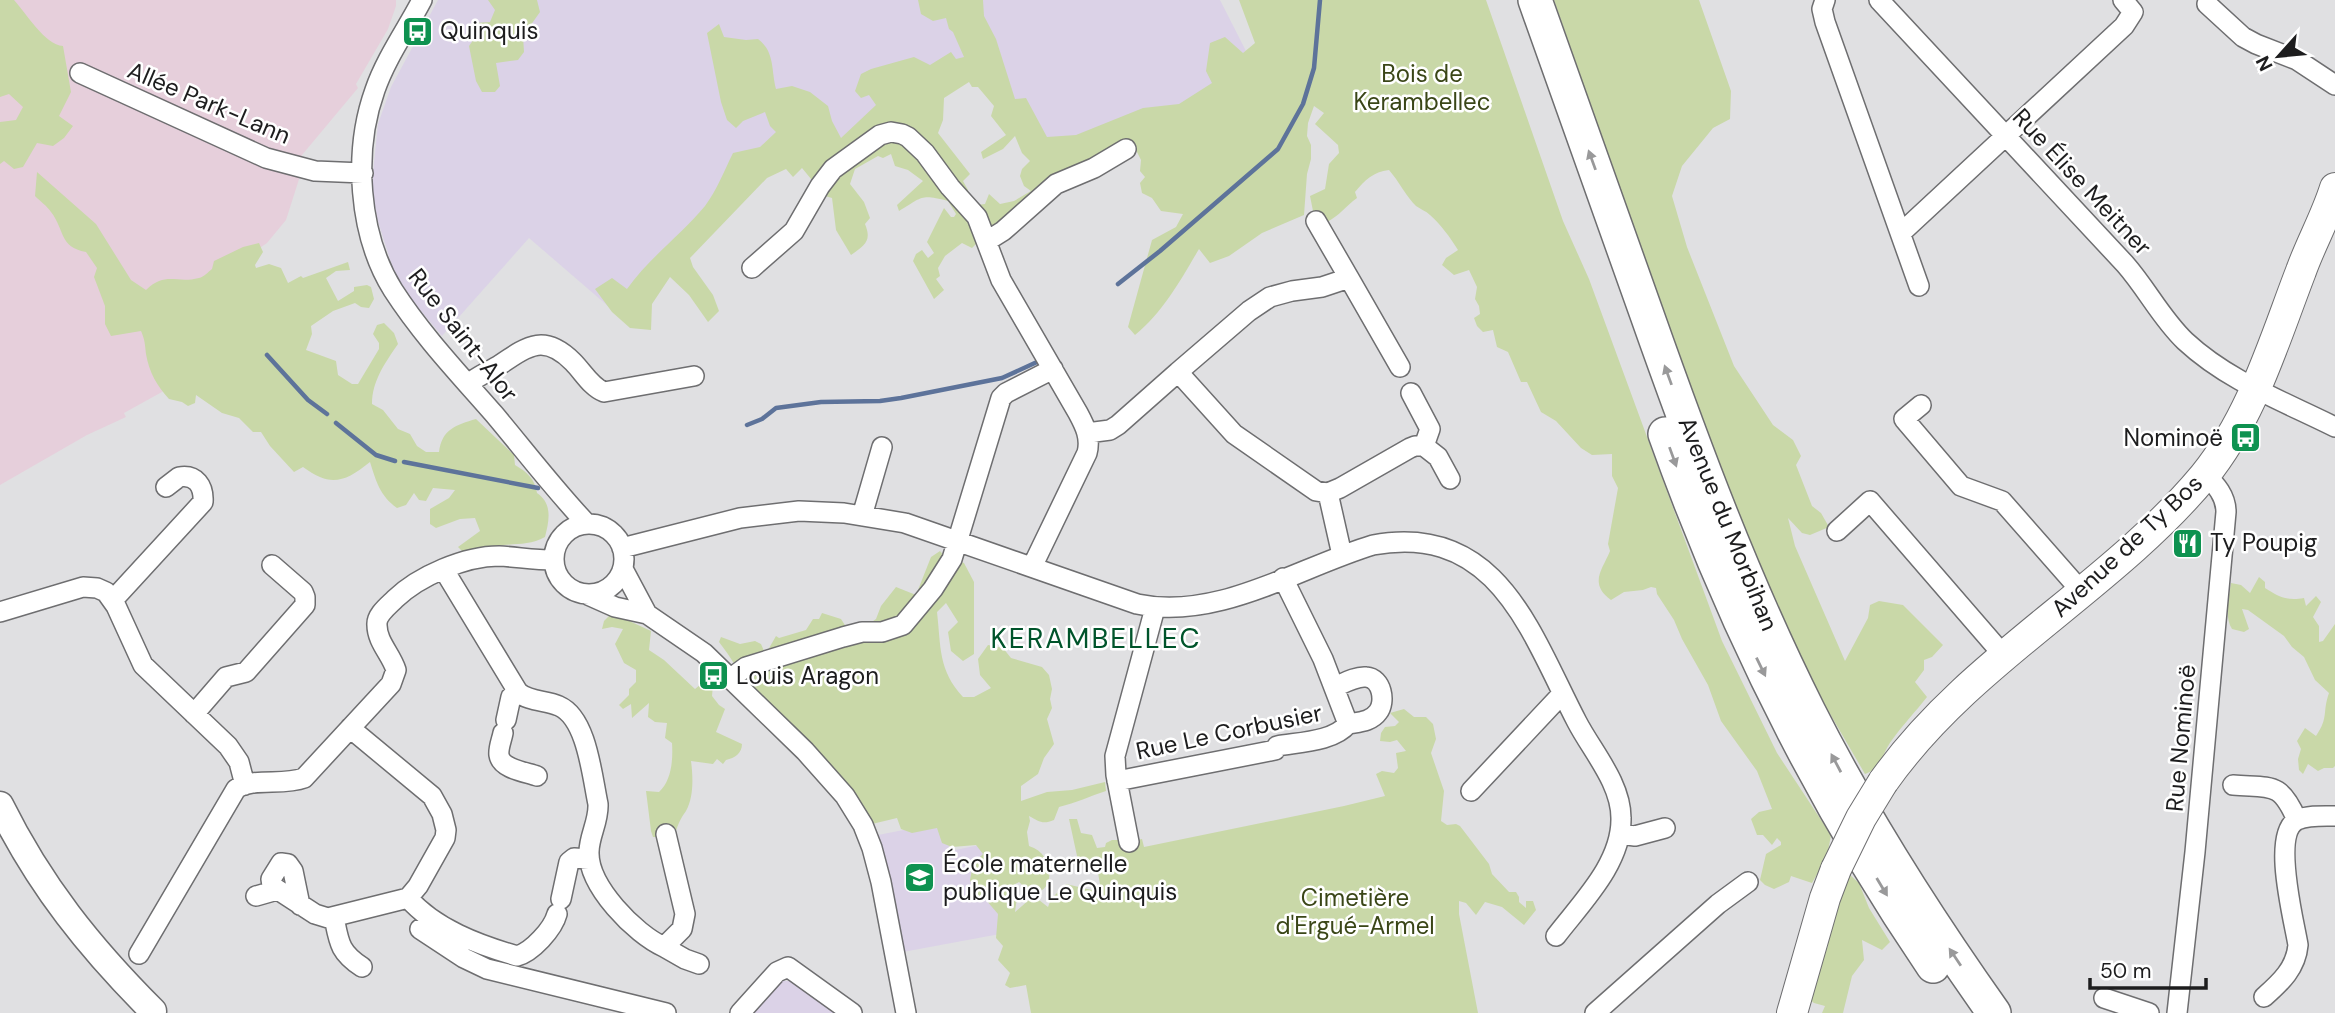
<svg xmlns="http://www.w3.org/2000/svg" width="2335" height="1013" font-family="'DM Sans',sans-serif">
<style>
.industrial{fill:#e6cfdb}
.education{fill:#dbd2e7}
.green{fill:#c9d8a8}
.lines{fill:none;stroke-linecap:round;stroke-linejoin:round}
.stream{stroke:#5d739a;stroke-width:4.5}
.street-casing{stroke:#6e6e70;stroke-width:22}
.secondary-casing{stroke:#6e6e70;stroke-width:29}
.primary-casing{stroke:#6e6e70;stroke-width:32}
.highway-casing{stroke:#6e6e70;stroke-width:36}
.street{stroke:#fff;stroke-width:19}
.secondary{stroke:#fff;stroke-width:26}
.primary{stroke:#fff;stroke-width:30}
.highway{stroke:#fff;stroke-width:33}
.primary-bridge-casing{stroke:#6e6e70;stroke-width:32;stroke-linecap:butt}
.primary-bridge{stroke:#fff;stroke-width:30}
.oneway{fill:#99999a}
.labels{text-anchor:middle;stroke-width:5;stroke-linejoin:round;paint-order:stroke}
.poi-label{font-size:24px;fill:#1d1d1e;stroke:#fff;text-anchor:start}
.park-label{font-size:24px;fill:#3a4617;stroke:#fff}
.street-label{font-size:24px;fill:#1d1d1e;stroke:#fff}
.quarter-label{font-size:28px;letter-spacing:2px;fill:#00542b;stroke:#fff}
</style>
<rect width="100%" height="100%" fill="#e0e0e2"/>
<path class="industrial" d="M0 0H396V6L388 29 356 84 358 88 302 155 301 173 286 220 267 243 252 253 189 377 124 413 126 417 87 435 0 485Z"/>
<path class="education" d="M438 0H1220L1246 51 1250 72 1130 134 1046 182 978 62 861 140 784 155 623 319 529 238 442 336 403 290 393 269 377 218 373 194V173L378 124 391 87Z
M944 822 950 851 999 841 1016 931 903 952 886 863 878 835Z
M780 981H794L837 1013H751Z"/>
<path class="green" d="M0 0H14C26 13 45 45 63 46L71 92 59 116 73 126 64 138 53 146 37 143 23 167 14 169 4 161 0 164V122L16 120 23 107 9 94 0 97Z
M488 0H537L540 12 523 36 524 52 518 60 496 63 500 86 495 92H482L476 81 469 46 474 39 471 28 474 23 490 22 495 10Z
M918 0H983L984 16 996 39 1015 99 1026 98 1047 137 1076 135 1143 108 1179 104 1212 83 1206 71 1210 43 1225 37 1243 53 1255 43 1239 0H1486L1563 221 1589 279 1722 641 1777 753 1831 835 1827 857 1812 883 1791 876 1789 882 1774 889 1765 885 1760 880 1766 854 1781 845V842L1777 838 1772 845 1763 835H1757L1751 819 1759 812 1772 809 1757 771 1721 721 1708 685 1682 639 1674 620 1657 594 1656 588 1651 587 1643 590 1624 592 1611 600C1588 583 1603 569 1610 551L1608 544 1618 488 1612 476V454L1592 455 1581 448 1556 421 1541 412 1527 382H1521L1508 352 1497 347 1493 330 1483 332 1477 326 1474 318 1480 314 1479 306 1475 299 1477 287 1469 270 1454 275 1442 265 1446 258 1458 250C1450 237 1441 225 1430 215 1426 211 1420 209 1416 206 1408 199 1398 180 1389 170 1373 172 1365 180 1355 192L1357 198C1346 206 1339 216 1327 222L1314 216 1310 196 1325 189 1329 164 1339 153 1338 145 1315 124 1324 113 1314 106 1308 123 1307 136 1311 145V159L1307 174 1304 215 1262 233 1229 256 1210 263 1199 249C1180 281 1164 311 1135 335L1128 327 1152 240 1176 227 1183 214 1161 211 1152 198 1142 193 1140 183 1145 177 1140 171 1141 160 1132 142 997 231 989 224 977 205 985 204 989 194 1000 204 1014 201 1031 191 1024 186 1020 176 1022 169 1030 161 1022 153 1015 136 1003 149 983 159 981 152 1006 135 991 116 994 106 978 87H972L969 82 944 98 943 120 938 133 970 174 963 181 968 190 966 198 977 243 972 248 962 243 945 256 938 268 940 276 936 279 944 290 934 299 913 261 916 254 922 250 928 258 934 253 927 242 944 208 951 217H954L956 214 948 201C920 194 923 197 899 211L897 205 923 181 908 170 895 166 891 154 883 158 878 156 855 169 850 184 864 202 870 218 865 224C872 241 865 245 851 255L836 230 832 198 825 196 802 168 793 177 786 169 767 178 690 258 693 267 713 295 719 311 708 322 689 295 670 277 652 304 651 330 630 328 612 312 595 289 612 278 627 289C649 258 681 235 705 206 717 190 724 171 733 153L760 147 776 132 770 126 765 112 743 121 736 128 727 120 721 102 707 33 719 24 724 37 746 40 758 39C775 52 771 69 776 89L792 86 810 92 828 106 832 121 841 138 876 105 869 95 861 98 855 91 861 74 871 69 914 57 930 65 951 52 956 59 964 57 953 32 949 29 946 18 933 21 921 14Z
M1554 0H1699L1731 91 1730 119 1713 128 1682 166 1672 196 1687 247 1734 366 1773 425 1793 440 1801 456 1796 465 1812 506 1821 513 1829 527 1810 535 1802 533 1788 518 1795 546 1845 661 1868 618 1870 605 1879 601 1903 605 1943 645 1932 657 1924 660V670L1915 682 1927 697C1916 711 1902 726 1892 740 1882 753 1882 768 1865 774L1826 707 1769 591 1744 529 1670 335Z
M37 172 96 224 131 280 146 290C166 271 176 284 199 278 204 277 208 272 212 269L214 261 243 247 259 243 263 252 255 265 256 268 269 264 281 268 288 283 301 276 303 278 348 262 350 270 336 271 326 278 338 301 354 291V287L367 285 371 287 374 299 369 308 361 307 355 303 333 311 311 326 312 334 306 350 336 361 338 375 352 384H358L379 349V343L373 334 377 325 384 323 394 333 398 344C385 363 372 381 372 404L383 410 398 429 410 434 417 446 426 452H439C442 429 456 425 476 419L514 455 515 465C527 472 535 479 537 493 553 504 549 521 545 537 529 546 514 543 496 546 484 548 474 552 462 551L458 547 480 531 475 518 460 519 436 528 430 524V509L449 498 455 490 433 488 426 501 419 500 414 493 406 505 397 508C380 496 376 481 370 462 344 483 330 487 303 467L294 472 270 446 261 432H253L239 418 222 413 196 395 195 403 188 406 182 402 169 399C157 386 149 372 146 354 145 345 145 340 141 331L111 336 105 324V306L94 277 97 268 86 252C59 247 65 230 51 212 47 206 40 201 35 196Z
M940 551 944 556 964 563 974 582V654L963 661 951 651 948 632 958 622 946 603 937 612C941 647 938 670 963 697H974L991 688 980 675 978 659 988 645 1003 648 1011 658 1042 667 1049 675 1052 689 1050 699 1052 708 1047 719 1054 744 1044 758 1038 774 1021 786V801L1047 792 1072 790 1105 782 1106 791C1090 796 1076 803 1059 807L1054 820C1042 825 1039 821 1029 816L1030 821 1027 832 1029 846C1063 856 1051 914 1019 882L1010 887 1017 897 1015 912 1030 899 1039 900 1048 907 1051 899 1066 884 1096 891 1101 890 1096 861 1079 865 1069 819H1077L1081 833 1092 835 1097 848 1105 847 1106 843 1112 840H1118L1120 844 1142 839 1144 847 1344 806 1385 796 1376 774 1382 771 1394 773 1398 768 1396 753 1406 751 1397 740 1390 742 1380 741 1381 733 1385 727 1395 726 1399 722 1390 713 1404 709 1414 717H1426L1433 724 1436 739 1431 753 1444 791 1441 821 1447 825 1456 824 1460 826 1489 864 1492 874 1509 892H1516L1519 897V902L1526 908V901H1533L1536 910 1524 925 1502 907 1485 902 1476 915 1466 903 1459 901V914L1478 1013H1031L1026 985 1010 988 1005 985 1010 973 998 960 1003 946 996 938 998 914 986 900 978 899 970 880 973 864 983 854 976 845 952 847 942 843 937 828 912 833 901 829 897 818 872 824 749 688C739 672 731 657 719 642L721 637 740 644 755 641 761 644 764 651 768 650 776 636 779 638 806 630 813 619H819L822 613 841 619 852 636 876 619 881 606 896 587 916 595 931 557Z
M2259 577 2265 582V588C2279 597 2287 601 2304 598L2306 606 2316 596 2321 602 2313 617 2319 626V642L2323 641 2335 624V766L2333 768H2324L2318 771 2308 764 2303 774 2299 770 2298 759 2301 749 2297 741 2305 728 2316 736C2329 717 2322 713 2329 693L2315 680 2304 657 2292 647 2284 636 2248 610 2242 609 2249 629 2244 632 2232 629C2224 617 2229 597 2231 583L2241 585 2250 593Z
M612 613 651 631 649 650 664 660 695 689 706 680 713 685 712 696 719 705 725 709 716 732 742 744C742 753 735 758 726 760L723 764 717 759 713 764 691 761C693 776 694 797 686 811 681 818 679 822 676 831L659 837H653L651 831 646 791 659 792C672 780 673 759 672 743L665 738 667 723 655 722 648 717 649 703 632 718 631 704 623 709 619 705 629 695V689L636 682V670L624 663 615 644 623 629 612 627 602 629 604 621Z
M1850 875 1859 883 1869 908 1890 942 1882 950 1862 940 1864 960 1852 976 1843 1013H1822L1825 1006 1814 1003 1808 998 1828 946V933L1832 919Z"/>
<g class="lines">
<path class="stream" d="M1118 284 1160 251 1278 149 1303 104 1314 68 1320 0
M267 355 308 400 327 414
M336 423 376 455 395 461
M747 425 762 419 776 408 821 402 880 401 901 398 1002 378 1037 362
M404 462 538 488"/>
<defs>
<path id="street" d="M422 0C407 29 386 58 375 90 353 151 358 234 393 290 422 335 459 374 494 414 525 451 554 489 587 524
M1825 0 1822 9 1825 22 1919 286
M1879 0 2125 264C2147 289 2161 318 2185 341 2228 381 2283 401 2335 427
M2207 4 2243 37 2256 44 2297 60 2335 85
M80 73 266 158 315 171 363 173
M1316 221 1349 278
M1901 233 2124 26 2133 12 2123 0
M987 241 1003 231 1056 184 1094 168 1126 149
M752 268 794 231 820 186 833 169 880 135 891 132 902 134 908 137 925 153 950 187 977 217 1001 280 1078 413C1085 426 1091 438 1087 453L1032 567
M468 384C478 376 490 371 501 364 529 345 545 334 573 362 583 372 591 387 604 392L694 376
M1921 405 1904 419 1961 486 2002 501 2082 592
M1087 433 1110 430 1118 425 1178 372
M1424 446 1438 457 1450 479
M1328 493 1340 488 1410 448 1415 446H1424L1430 429 1411 393
M862 516 882 447
M554 559a35 35 0 1 1 70 0a35 35 0 1 1-70 0Z
M1837 531 1870 501 2005 657
M622 548 740 518 799 511 844 513 905 523 1137 604C1218 621 1297 568 1373 545 1498 522 1531 634 1577 722 1592 751 1621 783 1621 818 1622 863 1582 902 1556 936
M1342 555 1328 493 1316 491 1234 434 1178 372 1249 311 1270 297 1292 291 1322 287 1349 278 1400 367
M623 569 647 614
M444 570 518 692C529 702 546 700 559 706 587 718 592 776 598 804 599 821 589 836 589 852 588 886 635 934 664 947L682 929 685 914 666 834
M1283 578 1323 659 1348 724C1358 722 1371 722 1378 712 1386 702 1382 678 1366 677 1356 676 1344 683 1335 687
M588 595 615 607 647 614 704 653 805 751 845 796 863 825 872 848 881 882 906 1013
M113 600 203 502C204 486 196 474 179 477L166 487
M0 612 83 587 97 588 106 592 116 606 143 665 228 746 239 762 245 785
M731 678 746 667 843 637 862 632H882L903 625 933 589 952 559 1001 398 1006 393 1053 369
M194 714 226 677 246 672 305 605V597L303 592 272 565
M506 720 511 697 518 692
M503 733C502 739 498 748 499 755 501 769 526 772 537 776
M1117 781 1275 750 1277 746C1299 742 1333 742 1348 724
M2233 785C2272 788 2280 781 2297 820
M1471 791 1562 694
M1620 834 1635 836 1665 828
M1129 842 1116 775 1115 756 1155 608
M256 896 277 890
M408 898C435 929 479 945 517 956 532 952 553 929 557 914
M561 899 569 862 574 858 589 859
M300 905 293 871 288 864 281 863 271 879 272 886 315 914 328 918 408 898 418 886 445 838 446 830 442 814 432 796 350 728
M334 917C339 942 339 952 362 967
M420 929 464 958 487 969 666 1013
M664 947 685 959 699 964
M139 954 236 789C252 777 283 786 304 778L391 684 396 670C391 654 377 642 377 625 376 615 388 606 395 599 419 576 465 556 499 556 517 557 535 560 553 560
M2264 997C2281 982 2296 968 2298 945 2294 920 2271 834 2297 820 2308 815 2324 816 2335 816
M2104 998 2149 1013
M740 1013 777 972 788 967 852 1013
M1595 1013 1718 904 1748 882
M2177 1013 2195 852 2226 512C2226 496 2216 485 2205 474"/>
<path id="secondary" d="M0 805C40 886 90 948 153 1011"/>
<path id="primary" d="M1883 782C1969 660 2109 590 2204 476 2252 417 2274 341 2301 271 2311 243 2326 217 2335 188
M1792 1013 1825 898 1836 869"/>
<path id="highway" d="M1535 0C1572 104 1609 208 1646 312 1694 448 1744 583 1809 712 1862 817 1926 917 1994 1013
M1665 434C1732 622 1821 801 1933 966"/>
</defs>
<use href="#street" class="street-casing"/>
<use href="#secondary" class="secondary-casing"/>
<use href="#primary" class="primary-casing"/>
<use href="#highway" class="highway-casing"/>
<use href="#street" class="street"/>
<use href="#secondary" class="secondary"/>
<use href="#primary" class="primary"/>
<use href="#highway" class="highway"/>
<defs>
<path id="primary-bridge" d="M1836 869 1861 818 1883 782"/>
</defs>
<use href="#primary-bridge" class="primary-bridge-casing"/>
<use href="#primary-bridge" class="primary-bridge"/>
</g>
<defs><path id="oneway-solid" d="M-6-.8H1V-3.2L6.5 0L1 3.2V.8H-6Z" transform="scale(1.75)"/></defs>
<g class="oneway">
<use href="#oneway-solid" transform="translate(1592 160) rotate(-110)"/>
<use href="#oneway-solid" transform="translate(1668 375) rotate(-110)"/>
<use href="#oneway-solid" transform="translate(1673 457) rotate(70)"/>
<use href="#oneway-solid" transform="translate(1761 667) rotate(64)"/>
<use href="#oneway-solid" transform="translate(1836 763) rotate(-118)"/>
<use href="#oneway-solid" transform="translate(1882 887) rotate(59)"/>
<use href="#oneway-solid" transform="translate(1955 957) rotate(-124)"/>
</g>
<defs>
<symbol id="bus-square" viewBox="-11 -11 22 22"><rect x="-9" y="-9" width="18" height="18" rx="4" fill="#0e9250" stroke="#fff"/><path d="M-5-6H5V4H4V6H2V4H-2V6H-4V4H-5ZM-3.5-4V0h7V-4ZM-3.5 1.2v1.5H-2V1.2ZM2 1.2v1.5H3.5V1.2Z" fill="#fff"/></symbol>
<symbol id="restaurant-square" viewBox="-11 -11 22 22"><rect x="-9" y="-9" width="18" height="18" rx="4" fill="#0e9250" stroke="#fff"/><path d="M-5-6h1v4h1v-4h1v4h1v-4h1v5L-1.5 .5V6h-2V.5L-5-1ZM5-6V6H3V1.5H1.5Q1.5-4 5-6Z" fill="#fff"/></symbol>
<symbol id="school-square" viewBox="-11 -11 22 22"><rect x="-9" y="-9" width="18" height="18" rx="4" fill="#0e9250" stroke="#fff"/><path d="M0-5L7-2L0 1L-7-2ZM-4 1L0 2.5L4 1V4Q0 6-4 4Z" fill="#fff"/></symbol>
</defs>
<g fill-rule="evenodd">
<use href="#bus-square" x="400" y="14" width="35" height="35"/>
<use href="#bus-square" x="2228" y="420" width="35" height="35"/>
<use href="#restaurant-square" x="2170" y="526" width="35" height="35"/>
<use href="#bus-square" x="696" y="658" width="35" height="35"/>
<use href="#school-square" x="902" y="860" width="35" height="35"/>
</g>
<g class="labels">
<g class="poi-label">
<text x="440" y="39">Quinquis</text>
<text x="2223" y="446" text-anchor="end">Nominoë</text>
<text x="2210" y="551">Ty Poupig</text>
<text x="736" y="684">Louis Aragon</text>
<text x="943" y="872">École maternelle<tspan x="943" dy="28">publique Le Quinquis</tspan></text>
</g>
<g class="park-label">
<text x="1422" y="82">Bois de<tspan x="1422" dy="28">Kerambellec</tspan></text>
<text x="1355" y="906">Cimetière<tspan x="1355" dy="28">d'Ergué-Armel</tspan></text>
</g>
<g class="street-label">
<text transform="translate(209 103) rotate(23)" y="8">Allée Park-Lann</text>
<text transform="translate(2082 182) rotate(47)" y="8">Rue Élise Meitner</text>
<text transform="translate(463 335) rotate(52)" y="8">Rue Saint-Alor</text>
<text transform="translate(1728 524) rotate(68)" y="8">Avenue du Morbihan</text>
<text transform="translate(2127 546) rotate(-43)" y="8">Avenue de Ty Bos</text>
<text transform="translate(1229 732) rotate(-12)" y="8">Rue Le Corbusier</text>
<text transform="translate(2181 738) rotate(-85)" y="8">Rue Nominoë</text>
</g>
<g class="quarter-label">
<text x="1096" y="648">KERAMBELLEC</text>
</g>
</g>
<g transform="translate(2279 56) rotate(243)" stroke="#ffffff" stroke-width="5" paint-order="stroke">
<path d="M0-5L12 26L0 18L-12 26Z" fill="#1d1d1e"/>
<text y="-10" font-size="19" font-weight="bold" text-anchor="middle" fill="#1d1d1e">N</text>
</g>
<path d="M2090 978v10h116v-10" fill="none" stroke="#1d1d1e" stroke-width="3.5"/>
<text x="2100" y="978" font-size="21" fill="#1d1d1e" stroke="#ffffff" stroke-width="5" paint-order="stroke">50 m</text>
</svg>
